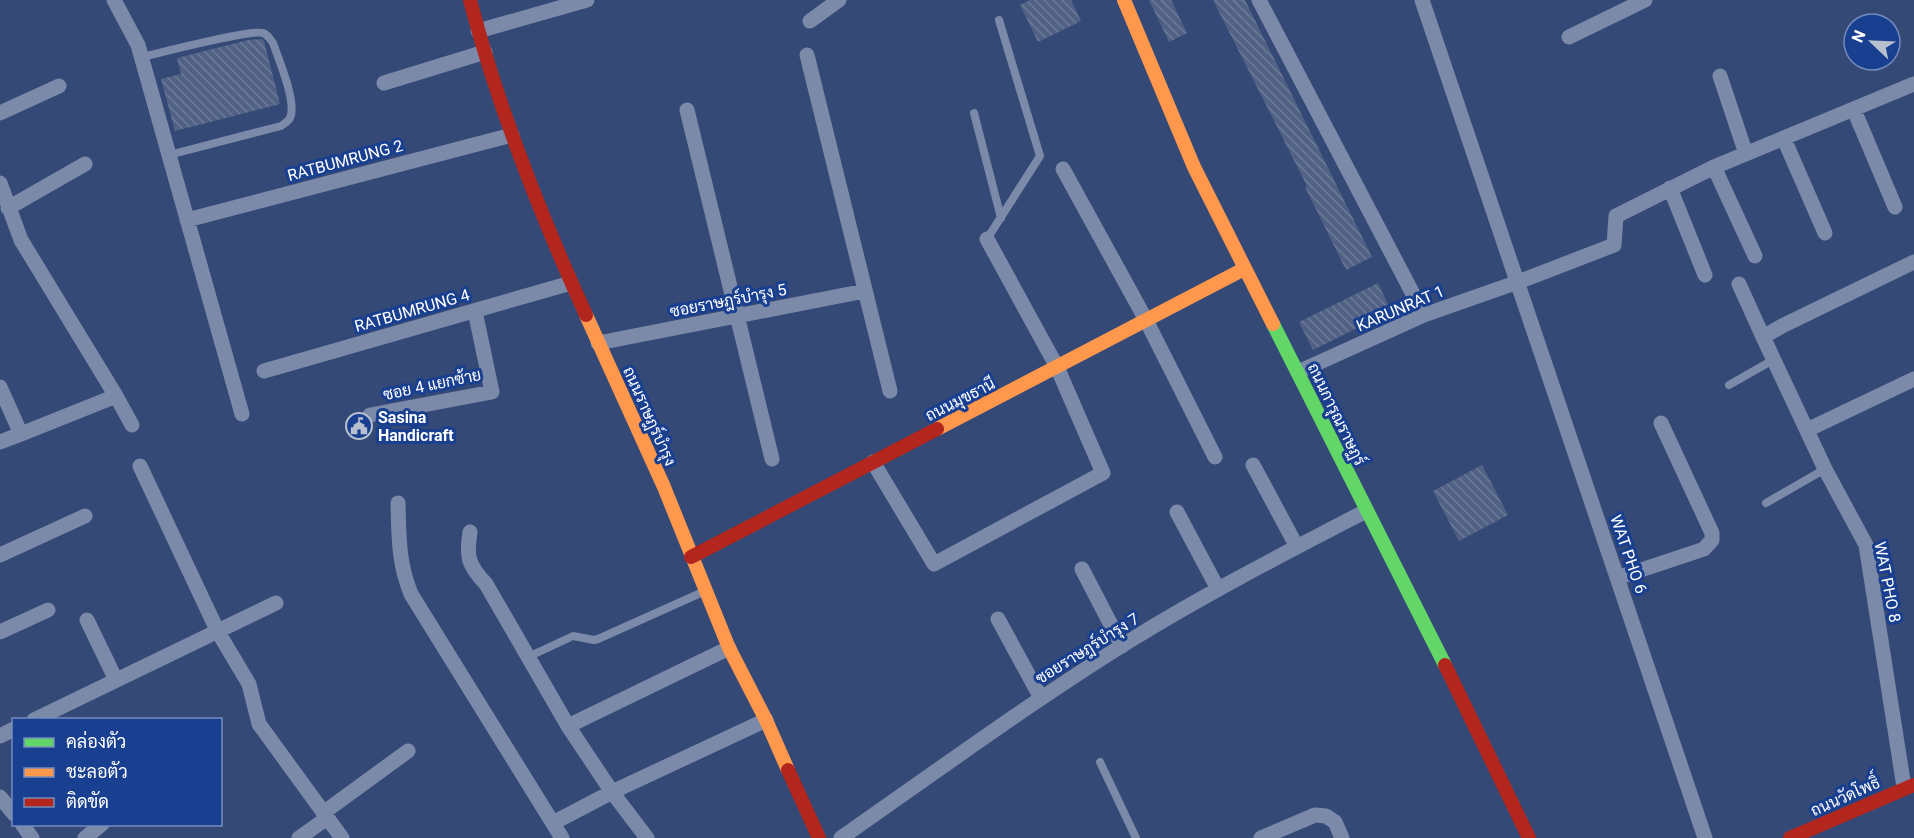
<svg xmlns="http://www.w3.org/2000/svg" width="1914" height="838" font-family="Roboto,Sarabun,sans-serif">
<style>
.building{fill:url(#building-back-hatch)}
.lines{fill:none;stroke-linecap:round;stroke-linejoin:round}
.lane{stroke:#7b8aa9;stroke-width:8}
.street{stroke:#7b8aa9;stroke-width:15}
.fast{stroke:#63d668;stroke-width:14}
.slow{stroke:#ff974d;stroke-width:14}
.jam{stroke:#b3261e;stroke-width:14}
.labels{text-anchor:middle;stroke-width:6;stroke-linejoin:round;paint-order:stroke}
.street-label{font-size:16px;fill:#fff;stroke:#193f91}
.poi-label{font-size:16px;font-weight:bold;fill:#fff;stroke:#193f91;text-anchor:start}
</style>
<defs>
<pattern id="building-back-hatch" width="6" height="6" patternUnits="userSpaceOnUse" patternTransform="scale(1.5)"><rect width="6" height="6" fill="#516285"/><path d="M-1 5l2 2M0 0l6 6M5-1l2 2" fill="none" stroke="#6b7a97"/></pattern>
</defs>
<rect width="100%" height="100%" fill="#344976"/>
<path class="building" d="M1030 0H1071L1081 21 1038 42 1020 5Z
M1149 0H1171L1187 33 1169 42Z
M1213 0H1245L1372 257 1346 270 1305 187 1307 186Z
M262 39 264 41 280 104 175 131 161 79 181 74 177 58 248 40Z
M1378 283 1391 311 1313 350 1299 322Z
M1482 465 1508 515 1459 541 1433 491Z"/>
<g class="lines">
<path class="lane" d="M141 57C160 53 252 29 263 33 268 35 270 39 273 43 279 60 295 98 291 115 290 121 285 123 281 126L169 155
M974 113 1001 218
M987 239 1040 156 999 20
M1729 385 1773 360
M1766 503 1825 469
M528 657 573 636 594 640 598 639 703 592
M1100 762 1136 838"/>
<path class="street" d="M114 0 138 45 242 414
M1259 0 1424 315
M1422 0 1705 838
M810 21 839 0
M478 31 587 0
M1569 37 1645 0
M807 55 890 391
M1720 76 1746 154
M384 83 485 52
M687 110 772 459
M1854 110 1895 207
M0 113 59 86
M1784 139 1825 233
M1714 167 1755 256
M1063 169 1146 320 1215 457
M0 183 21 240 116 396 21 434
M1670 188 1705 275
M8 208 85 164
M187 220 512 135
M1739 284 1763 337
M598 343 865 291
M264 371 571 283
M1298 372 1424 315 1518 282 1614 245 1616 216 1714 167 1914 84
M0 387 21 434 0 442
M116 396 132 425
M370 415 492 392 475 311
M1807 430 1914 379
M873 462 934 564 1103 473 1057 367 987 239
M1253 465 1297 547
M140 466 218 632 249 684 259 724 342 838
M398 503C399 536 398 562 411 594L562 838
M1177 512 1218 589
M470 532C466 557 468 565 486 584L568 726 612 792 647 838
M0 555 85 516
M1082 569 1122 646
M1617 578 1704 549 1712 540V533L1661 423
M998 619 1041 698
M87 620 116 680
M0 632 48 610
M34 720 276 603
M568 726 729 648
M0 736 14 729
M1904 787 1866 545 1825 469 1763 337 1782 326 1914 262
M0 797 14 814
M323 813 408 751
M553 823 612 792 766 720
M22 824 32 838
M85 838 102 824
M299 838 327 818
M841 838C937 771 1031 702 1131 640 1207 593 1287 552 1366 511
M1261 838 1315 815 1326 816 1335 822 1342 838"/>
<path class="fast" d="M1273 324 1445 665"/>
<path class="slow" d="M1124 0 1194 167 1273 324
M586 315 664 487 729 648 766 720 788 770
M937 429 1244 269"/>
<path class="jam" d="M470 0C498 108 540 214 586 315
M691 557 937 429
M1445 665 1529 838
M788 770 819 838
M1790 838 1914 785"/>
</g>
<defs>
<symbol id="civic-ring" viewBox="-11 -11 22 22"><circle r="9.5" fill="#193f91" stroke="#b8bfcf" stroke-width="1.5"/><path d="M-.6-6.5H3V-4.5H.6V-3L4-1V1h2V6H-6V1h2V-1L-.6-3ZM-1.2 2.5V6h2.4V2.5Z" fill="#b8bfcf"/></symbol>
</defs>
<g fill-rule="evenodd">
<use href="#civic-ring" x="344" y="411" width="30" height="30"/>
</g>
<g class="labels">
<g class="street-label">
<text transform="translate(345 160) rotate(-15)" y="6">RATBUMRUNG 2</text>
<text transform="translate(728 300) rotate(-11)" y="6">ซอยราษฎร์บำรุง 5</text>
<text transform="translate(1400 308) rotate(-23)" y="6">KARUNRAT 1</text>
<text transform="translate(412 310) rotate(-16)" y="6">RATBUMRUNG 4</text>
<text transform="translate(432 384) rotate(-12)" y="6">ซอย 4 แยกซ้าย</text>
<text transform="translate(960 399) rotate(-27)" y="6">ถนนมุขธานี</text>
<text transform="translate(1337 414) rotate(64)" y="6">ถนนการุณราษฏร์</text>
<text transform="translate(650 416) rotate(66)" y="6">ถนนราษฎร์บำรุง</text>
<text transform="translate(1629 554) rotate(71)" y="6">WAT PHO 6</text>
<text transform="translate(1888 582) rotate(79)" y="6">WAT PHO 8</text>
<text transform="translate(1087 648) rotate(-32)" y="6">ซอยราษฎร์บำรุง 7</text>
<text transform="translate(1845 796) rotate(-24)" y="6">ถนนวัดโพธิ์</text>
</g>
<g class="poi-label">
<text x="378" y="423">Sasina<tspan x="378" dy="18">Handicraft</tspan></text>
</g>
</g>
<rect x="12" y="718" width="210" height="108" fill="#193f91" stroke="#758cbd" stroke-width="1.5"/>
<rect x="24" y="738" width="30" height="9" fill="#63d668" stroke="#758cbd" stroke-width="1.5"/>
<text x="66" y="748" font-size="18" fill="#ffffff">คล่องตัว</text>
<rect x="24" y="768" width="30" height="9" fill="#ff974d" stroke="#758cbd" stroke-width="1.5"/>
<text x="66" y="778" font-size="18" fill="#ffffff">ชะลอตัว</text>
<rect x="24" y="798" width="30" height="9" fill="#b3261e" stroke="#758cbd" stroke-width="1.5"/>
<text x="66" y="808" font-size="18" fill="#ffffff">ติดขัด</text>
<g transform="translate(1872 42) rotate(293)"><circle r="28" fill="#193f91" stroke="#758cbd" stroke-width="1.5"/>
<path d="M0-4.5L10 22L0 15L-10 22Z" fill="#b8bfcf"/>
<text y="-9" font-size="16" font-weight="bold" text-anchor="middle" fill="#ffffff">N</text>
</g>
</svg>
